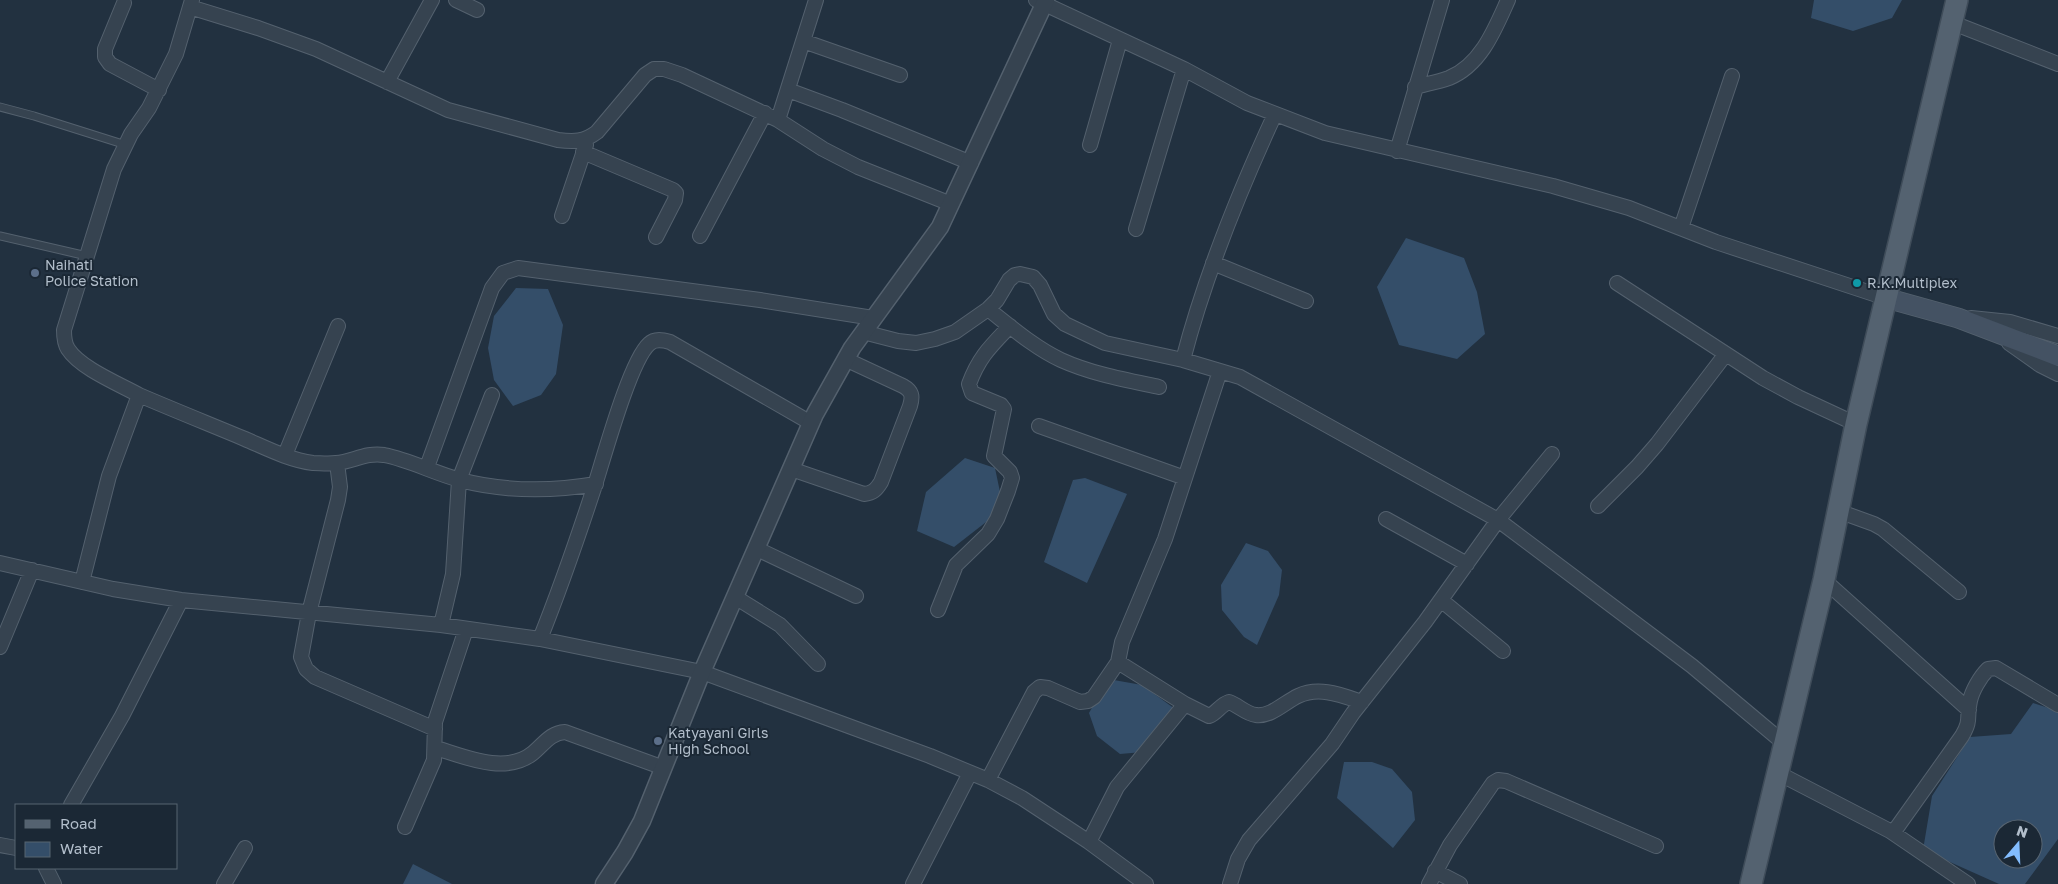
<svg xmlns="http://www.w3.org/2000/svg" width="2058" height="884" font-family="'Golos Text',sans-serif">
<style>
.water{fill:#344e69;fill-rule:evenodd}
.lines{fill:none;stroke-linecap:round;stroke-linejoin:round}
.service-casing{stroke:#54616e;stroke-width:9}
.minor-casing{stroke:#54616e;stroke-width:16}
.tertiary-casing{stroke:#54616e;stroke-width:19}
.secondary-casing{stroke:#54616e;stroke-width:21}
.primary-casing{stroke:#3f4c59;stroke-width:24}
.service{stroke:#364350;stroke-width:7}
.minor{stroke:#364350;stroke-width:14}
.tertiary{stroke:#364350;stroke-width:16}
.secondary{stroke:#445263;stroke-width:19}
.primary{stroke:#546270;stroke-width:21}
.service-dot{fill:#5c6f8a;stroke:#1b2835;stroke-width:2}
.culture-dot{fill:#0f9aa8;stroke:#1b2835;stroke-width:2}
.labels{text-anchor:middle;stroke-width:4;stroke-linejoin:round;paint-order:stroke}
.poi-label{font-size:14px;fill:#b2becb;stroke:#1b2835;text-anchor:start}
</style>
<rect width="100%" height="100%" fill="#223140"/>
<path class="water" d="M1814 0H1902L1892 18 1853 31 1811 18Z
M1406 238 1464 258 1477 292 1485 334 1457 359 1399 345 1377 287Z
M516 288 548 289 563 325 556 374 541 395 513 406 494 380 488 348 494 316Z
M965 458 995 468 1000 492 990 519 954 547 917 531 926 492Z
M1085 478 1127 494 1087 583 1044 562 1073 480Z
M1246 543 1268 551 1282 570 1279 595 1257 645 1244 637 1222 610 1221 585Z
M1108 679 1142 685 1175 709 1143 752 1120 754 1097 736 1089 713Z
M2033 703 2058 711V839L2025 884H1999L1923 850 1932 796 1970 737 2011 734ZM2003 829H2033V859H2003Z
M1344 762H1372L1392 769 1412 792 1415 820 1393 848 1337 798Z
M413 864 452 884H403Z"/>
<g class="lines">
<defs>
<path id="service" d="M0 107 34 116 126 145
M0 236 87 256"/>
<path id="minor" d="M456 0 477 10
M1036 0 1184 69 1247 103 1325 133 1553 186 1629 208 1716 242 1886 298
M124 3 105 49V57L110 64 159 90
M190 7 258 28 316 49 448 110 558 140C574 142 584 142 597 132L645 75 654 69H664L682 75 778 120 823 149 858 167 951 204
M1953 23 2058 64
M803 41 900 75
M387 82 432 0
M1415 87C1426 84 1438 82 1449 78 1481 65 1495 29 1508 0
M788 90 842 110 971 163
M778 120 816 0
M1090 145 1120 40
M1397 151 1442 0
M583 152 673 190 676 193 675 200 656 237
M562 216 586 145
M1681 228 1732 76
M1136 229 1184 69
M700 236 765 113
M1213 263 1306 301
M1617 283 1763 378 1798 397 1856 424
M988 309C1011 327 1035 348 1061 360 1092 374 1126 380 1159 387
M1971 318 2010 322 2058 336
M863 332 898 341 916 343 935 339 955 332 988 309 997 300 1009 280 1015 275 1020 274 1033 277 1040 285 1054 314 1065 324 1105 343 1183 360 1240 377 1498 520 1692 666 1785 744
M2009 343 2040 365 2058 374
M1183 360C1205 275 1238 194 1275 114
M139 395C119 384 80 368 68 349 64 343 64 336 64 330L114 169 131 134 149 108 176 54 192 0
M1039 426 1185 478
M285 455 338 326
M337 463 340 487 338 500 309 613 301 657 306 669 315 677 435 729
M427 467 492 288 503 273 518 268 760 300 873 318
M791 469 864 494C873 493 876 490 881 482L910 406C913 396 912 391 903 386L845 359
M1598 506 1637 467 1657 444 1725 355
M1838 511 1874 524 1883 529 1959 592
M1386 519 1467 564
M757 549 856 596
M0 563 113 589 181 600 441 625 540 639 702 672 930 756 988 780 1022 798 1089 842 1146 884
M1824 580 1969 710
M82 582 109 476 139 395C174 410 209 424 245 439 266 448 289 460 313 463 320 463 328 464 336 463 352 462 366 452 384 455 410 460 434 473 460 480 506 492 549 492 596 484
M735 597 780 625 818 664
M1441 600 1503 651
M938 610 956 565 988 534 997 519 1008 491 1012 478 1010 472 994 456 1004 409 1001 405 972 393 969 384C979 357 990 347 1010 326
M441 625 453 574 459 480 492 395
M540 639C560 589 578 537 595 485 604 457 630 361 649 344 655 338 663 340 670 342L811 423
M0 647 32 570
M1185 704 1118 662 1122 642 1165 539 1220 371
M436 748C465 757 506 775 533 753 544 744 550 733 565 732L664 768
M1778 773 1890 831 1968 884
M988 780 1034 692 1040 687 1048 688 1080 702 1088 701 1094 697 1118 662
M71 805 122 716 181 600
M405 827 434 760 435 722 466 629
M1893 833 1962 736C1972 719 1966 718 1970 701 1972 691 1980 677 1988 669L1996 668 2058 705
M1089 842 1117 787 1185 704 1209 716C1217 713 1220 705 1229 702 1238 705 1246 714 1256 715 1271 717 1285 702 1298 696 1319 686 1341 695 1362 702
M0 845 16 848
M46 868 54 884
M1435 871 1460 884
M224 884 245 848
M913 884 970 773
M1230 884 1238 859 1249 840 1332 744 1353 713 1425 622 1498 520 1552 454
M1429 884 1450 845 1493 783 1498 780 1506 781 1656 846"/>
<path id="tertiary" d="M604 884 625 852 642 821 702 672 815 414 852 348 940 227 1046 0"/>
<path id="secondary" d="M1886 298 1958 318 2058 356"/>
<path id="primary" d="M1751 884 1824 580 1856 424 1957 0"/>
</defs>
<use href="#service" class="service-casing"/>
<use href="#minor" class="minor-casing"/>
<use href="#tertiary" class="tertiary-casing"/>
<use href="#secondary" class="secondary-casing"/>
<use href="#primary" class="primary-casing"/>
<use href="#service" class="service"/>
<use href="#minor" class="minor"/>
<use href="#tertiary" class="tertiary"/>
<use href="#secondary" class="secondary"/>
<use href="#primary" class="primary"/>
</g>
<g class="service-dot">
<circle cx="35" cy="273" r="5"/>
<circle cx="658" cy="741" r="5"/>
</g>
<circle class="culture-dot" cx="1857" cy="283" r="5"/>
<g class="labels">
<g class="poi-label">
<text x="45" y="270">Naihati<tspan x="45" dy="16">Police Station</tspan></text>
<text x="1867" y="288">R.K.Multiplex</text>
<text x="668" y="738">Katyayani Girls<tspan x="668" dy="16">High School</tspan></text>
</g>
</g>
<rect x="15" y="804" width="162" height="65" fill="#1b2835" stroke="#576471"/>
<rect x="25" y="820" width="25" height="8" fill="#546270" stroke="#576471"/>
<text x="60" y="829" font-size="15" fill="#b2becb">Road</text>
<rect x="25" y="842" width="25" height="15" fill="#344e69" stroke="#576471"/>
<text x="60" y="854" font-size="15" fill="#b2becb">Water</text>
<g transform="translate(2018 844) rotate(19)"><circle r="24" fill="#1b2835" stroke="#576471"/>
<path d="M0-4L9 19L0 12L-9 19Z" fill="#83bdff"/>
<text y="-8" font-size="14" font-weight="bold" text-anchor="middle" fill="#b2becb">N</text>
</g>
</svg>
